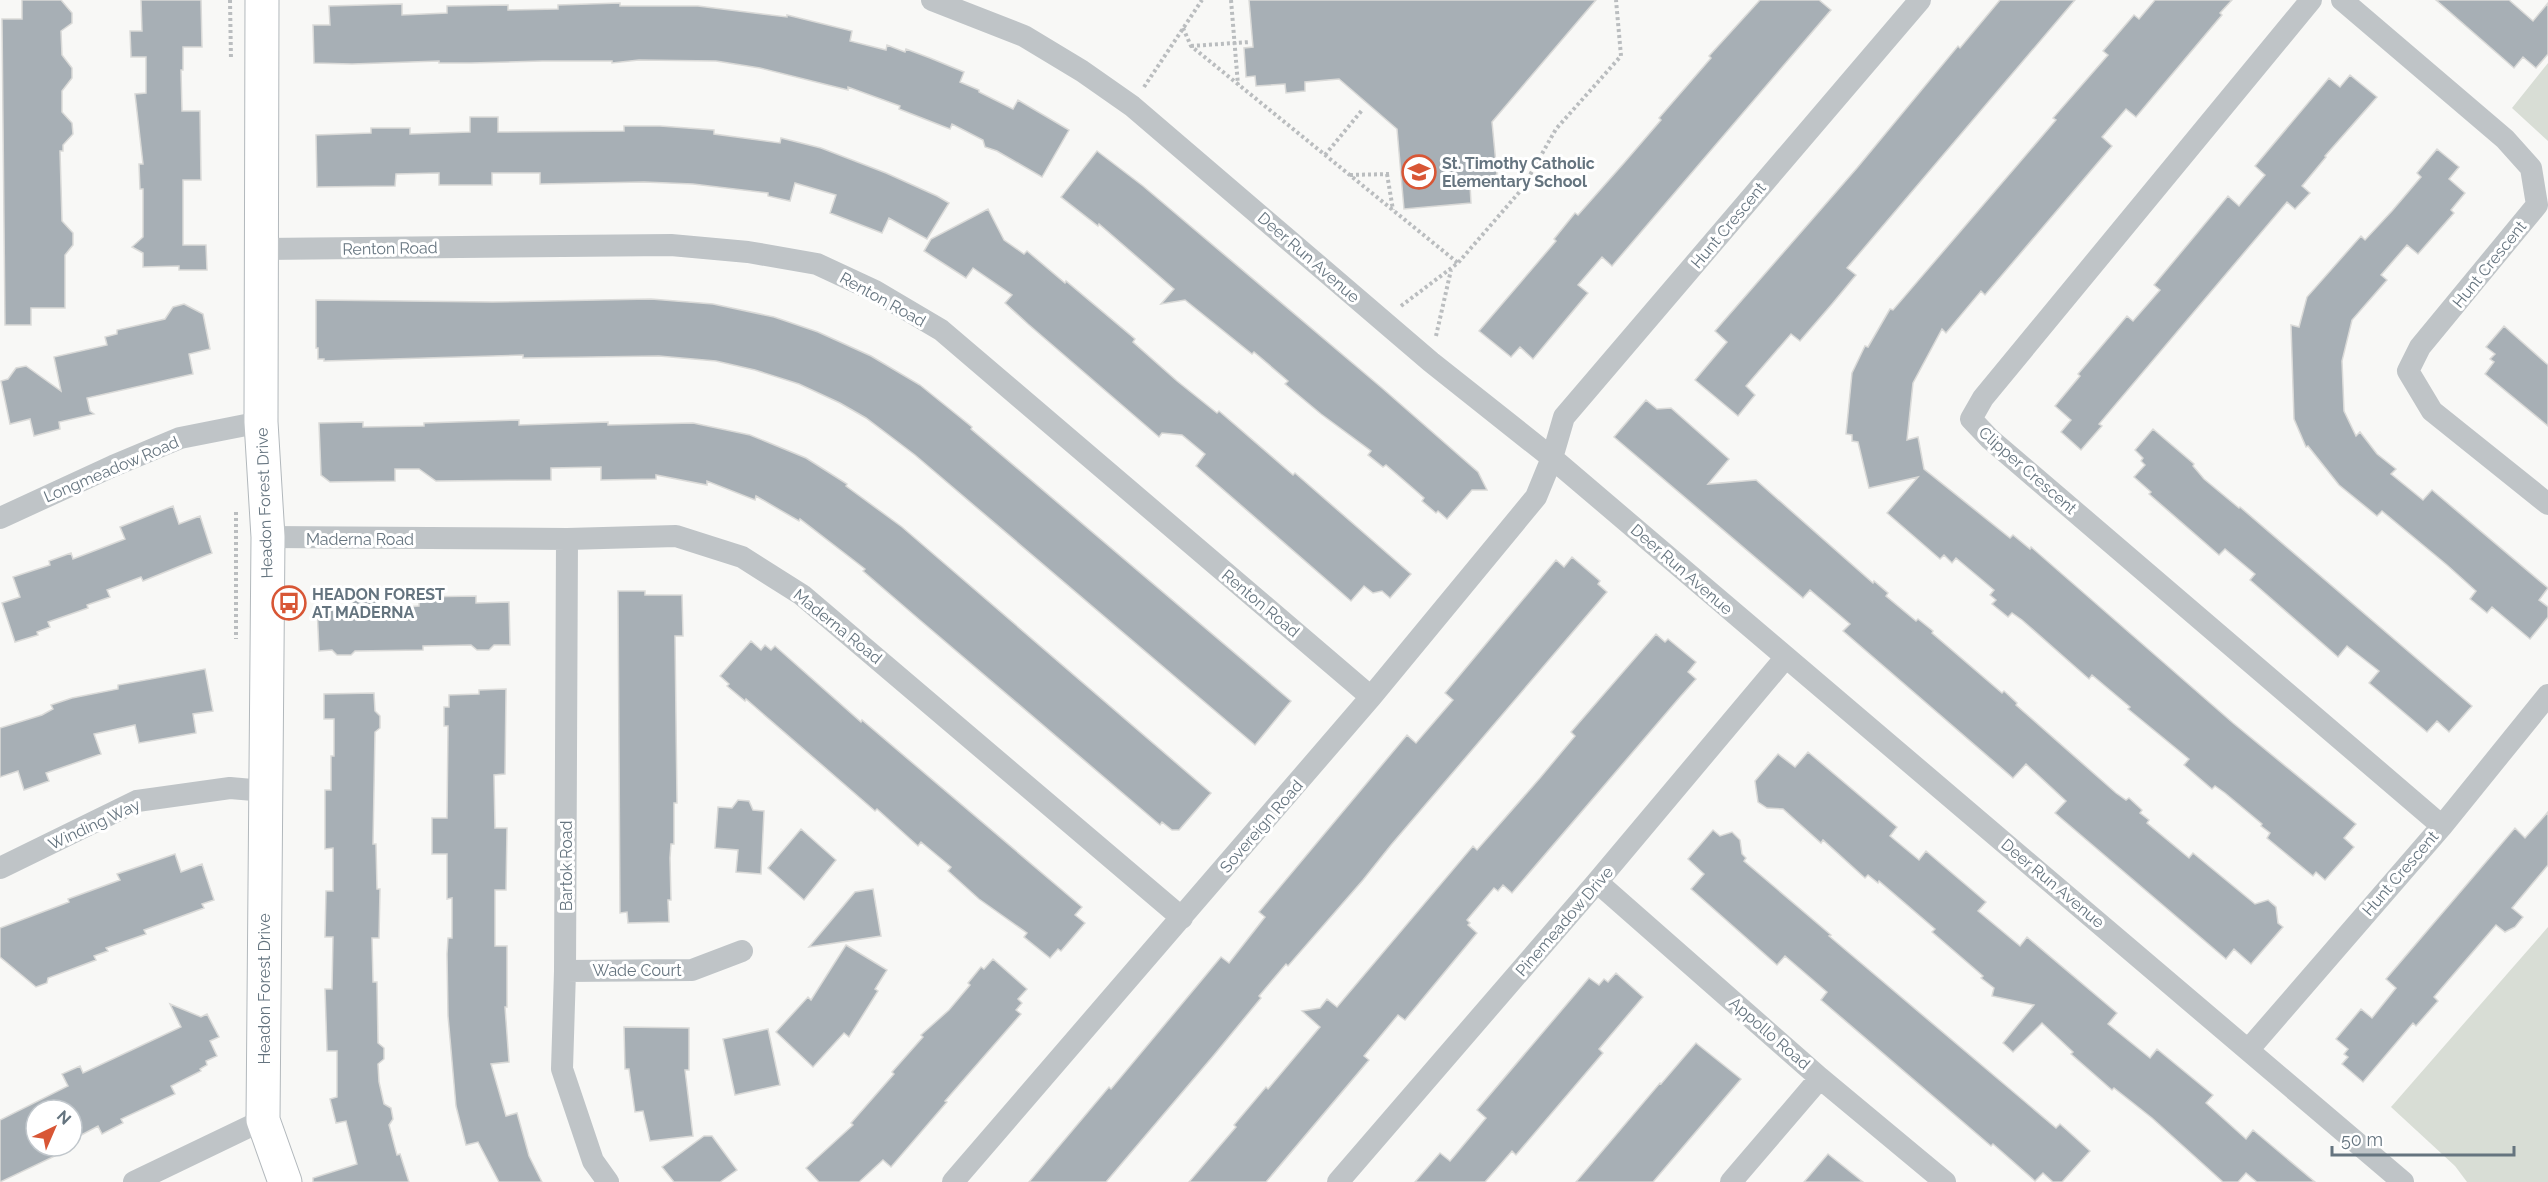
<svg xmlns="http://www.w3.org/2000/svg" width="2548" height="1182" font-family="Raleway,sans-serif">
<style>
.green{fill:#d8ddd5}
.building{fill:#a7afb5;stroke:#dadad8;stroke-width:1.5}
.lines{fill:none;stroke-linecap:round;stroke-linejoin:round}
.secondary-casing{stroke:#b2b8bc;stroke-width:35}
.path{stroke:#babdbf;stroke-width:4;stroke-dasharray:3 3;stroke-linecap:butt}
.street{stroke:#bfc4c7;stroke-width:22}
.secondary{stroke:#fff;stroke-width:33}
.labels{text-anchor:middle;stroke-width:6;stroke-linejoin:round;paint-order:stroke}
.poi-label{font-size:16px;font-weight:bold;fill:#65747f;stroke:#fff;text-anchor:start}
.street-label{font-size:16px;fill:#65747f;stroke:#fff}
</style>
<rect width="100%" height="100%" fill="#f8f8f6"/>
<path class="green" d="M2548 63V141L2512 108Z
M2548 927V1182H2467L2455 1166 2391 1107Z"/>
<path class="building" d="M22 0H61L72 13V23L61 31 62 55 72 68V78L62 91V112L72 123 73 134 63 145V151H60L62 221 73 233V245L65 255V308H31V325H5L2 19H22Z
M141 0H201L202 47H183V70H181L182 111H200L201 180H183V245H206L207 270H179V266L143 267V253L132 247 143 237V189H140L139 164H143L135 94 146 93V57H131L130 31H142Z
M1249 0H1596L1492 122 1497 174 1488 184 1470 185 1471 203 1404 209 1397 129 1339 79 1305 82V91L1286 93 1285 84 1256 86 1255 76 1246 77 1244 48 1253 47Z
M1760 0H1819L1831 10 1612 266 1602 257 1578 285 1588 293 1533 359 1520 347 1511 357 1479 331 1556 241 1554 239 1575 213 1578 215 1624 163 1661 120 1659 118 1711 58 1709 56Z
M2000 0H2075L1847 268 1856 275 1832 304 1800 341 1791 334 1746 386 1755 395 1738 416 1695 380 1727 342 1715 331 1857 168 1958 46 1960 48Z
M2155 0H2232L2220 13 2222 15 2136 117 2126 109 2102 137 2112 146 1985 295 1981 291 1946 333 1942 329 1913 383 1907 440 1918 437 1924 469 2010 538 2013 535 2030 549 2031 547 2233 723 2356 824 2344 838 2354 847 2325 880 2316 872 2313 876 2267 838 2270 833 2261 826 2262 824 2225 793 2215 786 2212 789 2184 765 2189 759 2128 709 2130 707 2092 675 2089 679 2022 620 2012 613 2008 617 1992 604 1996 600 1990 595 1994 590 1956 558 1952 563 1944 555 1940 559 1887 513 1918 477 1869 488 1858 442 1852 441V435L1846 434 1852 373 1865 346 1868 347 1890 309 1893 310 2056 120 2053 118 2108 55 2103 51 2134 15 2139 19Z
M2436 0H2509L2533 21 2548 3V54L2536 68 2523 57 2514 68Z
M620 3V6H698L787 17V15L852 31 850 41 886 50 887 45 905 52 906 49 930 58 964 72 960 82 979 90V92L1013 109 1018 100 1069 130 1042 177 997 151 985 147 983 140 952 124 950 129 899 109 900 106 848 87V90L760 68 716 61 639 60 612 63V61H542L471 63H439V61L352 64 314 63 313 25H330L329 6 402 4V15L447 13V6L508 5V10L558 9V5Z
M2350 75 2377 97 2325 156 2326 157 2302 186 2310 193 2295 209 2287 202 2099 424 2102 426 2081 450 2061 432 2071 420 2055 406 2080 376 2078 374 2127 316 2133 321 2160 290 2154 285 2228 196 2239 206 2265 175 2255 166 2329 78 2340 87Z
M470 117H498V132L624 131V126H660L714 130V134L780 143 781 138 821 148 886 173 937 196 949 203 927 239 889 218 882 233 830 213 836 195 795 183 790 201 768 196V193L693 184 644 182 540 184V173H492V185H439V173L396 174 395 186 317 187 316 135 371 133V128H410V134L470 132Z
M2437 149 2459 167 2449 179 2465 193 2451 210 2454 213 2418 254 2407 245 2381 275 2387 280 2352 320 2342 361 2344 411 2356 436 2360 432 2377 454 2396 469 2391 474 2423 500 2432 490 2548 588 2539 600 2548 607V617L2530 639 2492 607 2487 613 2470 599 2476 591 2447 565 2382 511 2377 516 2339 485 2308 446 2306 447 2294 419 2291 325 2299 327 2307 297 2361 236 2365 240 2392 211 2421 177 2417 173Z
M1097 151 1143 186 1382 388 1478 472 1487 490H1472L1447 519 1438 511 1436 513 1422 501 1424 498 1415 490 1386 465 1383 467 1368 455 1371 451 1321 414 1285 384 1288 381 1254 352 1252 354 1185 300 1161 304 1174 289 1099 224 1098 226 1061 197Z
M988 209 1004 240 1024 254 1027 251 1065 283 1066 281 1135 339 1133 342 1177 381 1217 413 1219 411 1293 475 1295 473 1411 574 1390 598 1382 591 1373 593 1364 586 1351 601 1196 466 1205 454 1182 435 1162 433 1159 437 1028 324 1005 303 1012 295 973 268 966 278 924 251 931 239Z
M651 299 713 304 774 317 818 332 871 356 920 385 972 427 971 429 1291 701 1255 745 915 455 866 418 840 403 799 384 755 370 716 361 659 356 523 358V355L324 361V359H318V348H316V300L492 302Z
M184 304 203 314 210 349 189 354 193 374 87 398 90 411 94 414 59 422 60 429 34 436 30 419 10 424 1 381 8 379 16 368 26 366 61 391 54 357 107 345 105 337 117 334V330L165 319 173 307Z
M2504 326 2548 365V426L2485 374 2494 362 2490 359 2495 354 2486 347Z
M1646 400 1657 409 1671 408 1729 459 1708 484 1756 480 1873 583 1874 581 1888 593 1886 596 1916 621 1918 619 1933 631 1932 633 2002 693 2004 691 2017 703 2016 705 2116 793 2126 800 2129 798 2142 810 2140 813 2149 820 2147 823 2189 858 2193 853 2255 904 2268 900 2276 907 2278 923 2283 927 2251 964 2234 949 2226 959 2055 813 2066 801 2026 764 2013 778 1843 631 1850 624 1810 590 1803 598 1614 437Z
M519 420V425L608 422V425L693 423 750 435 806 458 847 484 846 486 902 527 1211 793 1179 830H1172L1162 822 1160 825 921 621 863 571 865 569 800 519 799 521 756 496 755 500 707 481V485L656 475V479L601 480V467L551 468V480L436 481 419 469H395V481L330 482 321 475 319 423 363 422V427L424 426V423Z
M2153 429 2194 464 2193 466 2204 479 2239 508 2240 507 2472 706 2449 732 2437 721 2427 732 2369 683 2379 671 2347 646 2338 657 2250 580 2255 574 2225 549 2219 555 2149 494 2151 492 2134 477 2145 465 2141 461 2143 458 2135 450Z
M173 506 179 524 200 516 212 553 143 581 141 577 107 590 110 597 87 605 88 608 48 622 50 627 37 632 38 635 15 642 2 603 20 597 13 577 50 565 49 561 71 553 73 559 125 539 120 527Z
M1572 557 1600 581 1598 584 1607 592 1391 845 1363 880 1288 966 1286 964 1259 996 1261 998 1214 1055 1106 1182H1029L1109 1087 1111 1089 1221 957 1229 963 1265 917 1259 912 1407 735 1416 743 1453 700 1445 693 1556 560 1564 567Z
M618 591H645V595H682L683 636H675L677 803H674V844H671L670 858 671 900H668L669 922 628 923 627 912 620 913Z
M476 596V603L509 602 510 645H494L489 650H477L471 645 423 646V650L355 651 351 655H337L332 650 319 651 317 607H353L352 598 377 597 378 609 419 606V597Z
M1656 634 1665 642 1668 639 1696 662 1688 672 1696 679 1680 697 1512 893 1503 885 1498 891 1494 888 1467 920 1470 923 1468 925 1477 933 1405 1020 1398 1015 1364 1056 1369 1060 1266 1182H1189L1236 1127 1234 1125 1266 1087 1268 1089 1320 1027 1302 1011 1320 1008 1327 999 1337 1007 1473 846 1477 850 1540 778 1575 736 1571 732Z
M751 641 761 650 765 645 771 650 775 646 861 722 862 720 1082 907 1075 915 1085 923 1061 951 1058 949 1050 958 1024 937 1027 933 979 899 948 871 951 867 921 842 918 846 877 809 875 811 746 699 745 701 727 686 729 684 720 676Z
M205 669 213 711 193 714 196 733 139 743 135 725 94 734 101 754 46 773 49 781 24 790 18 771 0 777V728L42 715 53 709 51 705 72 698 118 689V685Z
M506 689 505 774 494 775 495 828H507L506 890H495V946H507V1007H505L509 1062 491 1064 506 1116 517 1113 529 1156 542 1182H499L478 1142 466 1145 456 1106 448 1016 447 954 448 938H452V898L447 899V854H432V818H447L448 726H444V707H449V695L479 694V690Z
M374 693 375 711 380 716V728L375 732 373 844H376L377 889H380L379 938H372L373 982H377L378 1043 384 1048V1059L378 1064 379 1082 384 1104 391 1108 393 1119 389 1125 397 1155 400 1154 409 1182H313V1178L357 1164 346 1121 336 1123 330 1099 337 1097V1051H327L325 989H332L333 937H325L326 891H333V848L325 849V790H331V756H334V719H324V694Z
M1808 752 1897 827 1890 836 1919 860 1926 851 1986 902 1978 911 2020 946 2027 937 2117 1013 2108 1024 2150 1058 2157 1049 2213 1095 2206 1103 2246 1139 2253 1130 2315 1182H2257L2246 1173 2238 1182H2223L2152 1118 2114 1088 2112 1090 2071 1054 2073 1052 2042 1023 2013 1052 2003 1043 2034 1005 1992 996 1994 988 1981 978 1983 976 1932 932 1935 929 1879 881 1878 883 1868 875 1865 878 1823 840 1821 843 1783 809 1767 808 1758 802 1755 781 1778 754 1795 767Z
M738 800 749 801 753 810 764 811 761 874 736 872 738 850 715 848 718 807 732 808Z
M2548 812V865L2512 908 2523 917 2515 927 2505 932 2496 925 2434 997 2438 1001 2416 1026 2413 1023 2363 1082 2342 1064 2348 1057 2344 1054 2348 1049 2336 1039 2361 1009 2372 1018 2396 988 2386 979 2515 828 2525 838Z
M801 829 836 860 804 900 768 868Z
M1713 830 1720 836 1732 832 1740 840 1742 854 1746 858 1744 861 1831 935 1829 936 2056 1128 2060 1124 2090 1151 2062 1182H2053L2043 1173 2035 1181 1993 1144 1991 1146 1821 1000 1827 992 1785 956 1777 965 1691 889 1704 874 1688 859Z
M175 854 181 872 202 864 214 900 202 904 204 908 144 930 146 934 106 948 108 951 94 956 96 960 48 978 47 983 36 987 0 957V928L69 902 68 899 120 880 117 874Z
M873 889 881 936 809 947 855 892Z
M846 945 887 970 875 989 878 991 849 1037 844 1033 813 1067 776 1032 808 997 811 1000Z
M993 959 1027 989 1018 999 1022 1003 1016 1010 1021 1014 945 1101 947 1102 891 1167 883 1160 859 1182H819L806 1168 853 1125 851 1123 894 1074 892 1072 923 1037 921 1035 949 1010 970 985 968 983 981 967 984 969Z
M1616 973 1643 997 1599 1049 1603 1053 1516 1155 1512 1151 1485 1182H1415L1440 1153 1450 1161 1456 1154 1486 1118 1477 1110 1589 978 1599 985 1604 979 1608 982Z
M170 1004 201 1017 207 1014 219 1037 210 1041 217 1056 206 1061 207 1065 200 1069 201 1071 171 1086 175 1094 121 1119 123 1123 102 1134 98 1126 72 1140V1110H36V1146H60L52 1150 55 1156 0 1182V1120L68 1086 62 1074 80 1066 83 1073 181 1027Z
M624 1027 689 1028V1070H685L693 1136 650 1141 643 1111 635 1112 629 1069H625Z
M768 1029 780 1085 735 1095 723 1039Z
M1696 1043 1741 1079 1653 1182H1576L1660 1083 1661 1084Z
M704 1136H712L737 1170 720 1182H674L662 1167Z
M1828 1154 1863 1182H1804Z"/>
<g class="lines">
<defs>
<path id="secondary" d="M262 0 261 422 268 537 263 1120 285 1182"/>
</defs>
<use href="#secondary" class="secondary-casing"/>
<path class="path" d="M230 0 231 60
M1231 0 1238 85
M1183 28 1191 46 1458 263
M1191 46 1250 42
M1144 87 1202 0
M1325 155 1363 109
M1387 174 1393 210
M1350 175 1389 174
M1401 306 1458 263 1522 189 1556 129 1621 56 1616 0
M1436 336 1451 270
M236 512V639"/>
<path class="street" d="M932 0 1024 36 1082 71 1132 106 1431 362 1552 458 2403 1182
M2311 0 1983 398 1971 419 1990 439 2442 826
M2342 0 2505 139 2531 168 2537 205 2420 347 2408 371 2432 411 2548 504
M263 249 671 245 748 252 817 264 875 291 941 330 1371 697
M0 518 113 466 180 438 261 422
M268 537 567 539 676 536 742 557 802 595 1182 918
M567 539 565 971 562 1069 593 1161 608 1182
M0 868 137 801 230 788 264 791
M1597 882 1820 1078 1945 1182
M565 971 692 970 742 951
M2249 1049 2442 826 2548 695
M134 1182 263 1120
M953 1182 1371 697 1536 497 1552 458 1564 417 1920 0
M1338 1182 1597 882 1786 657
M1731 1182 1820 1078"/>
<use href="#secondary" class="secondary"/>
</g>
<defs>
<symbol id="school-ring" viewBox="-11 -11 22 22"><circle r="9.5" fill="#fff" stroke="#d85635" stroke-width="1.5"/><path d="M0-5L7-2L0 1L-7-2ZM-4 1L0 2.5L4 1V4Q0 6-4 4Z" fill="#d85635"/></symbol>
<symbol id="bus-ring" viewBox="-11 -11 22 22"><circle r="9.5" fill="#fff" stroke="#d85635" stroke-width="1.5"/><path d="M-5-6H5V4H4V6H2V4H-2V6H-4V4H-5ZM-3.5-4V0h7V-4ZM-3.5 1.2v1.5H-2V1.2ZM2 1.2v1.5H3.5V1.2Z" fill="#d85635"/></symbol>
</defs>
<g fill-rule="evenodd">
<use href="#school-ring" x="1400" y="153" width="38" height="38"/>
<use href="#bus-ring" x="270" y="584" width="38" height="38"/>
</g>
<g class="labels">
<g class="poi-label">
<text x="1442" y="169">St. Timothy Catholic<tspan x="1442" dy="18">Elementary School</tspan></text>
<text x="312" y="600">HEADON FOREST<tspan x="312" dy="18">AT MADERNA</tspan></text>
</g>
<g class="street-label">
<text transform="translate(1728 225) rotate(-50)" y="6">Hunt Crescent</text>
<text transform="translate(390 248) rotate(-1)" y="6">Renton Road</text>
<text transform="translate(1309 257) rotate(41)" y="6">Deer Run Avenue</text>
<text transform="translate(2489 264) rotate(-51)" y="6">Hunt Crescent</text>
<text transform="translate(883 299) rotate(29)" y="6">Renton Road</text>
<text transform="translate(111 469) rotate(-23)" y="6">Longmeadow Road</text>
<text transform="translate(2028 470) rotate(41)" y="6">Clipper Crescent</text>
<text transform="translate(264 503) rotate(-92)" y="6">Headon Forest Drive</text>
<text x="360" y="545">Maderna Road</text>
<text transform="translate(1682 569) rotate(41)" y="6">Deer Run Avenue</text>
<text transform="translate(1261 603) rotate(40)" y="6">Renton Road</text>
<text transform="translate(838 626) rotate(39)" y="6">Maderna Road</text>
<text transform="translate(94 824) rotate(-25)" y="6">Winding Way</text>
<text transform="translate(1261 826) rotate(-49)" y="6">Sovereign Road</text>
<text transform="translate(566 866) rotate(-90)" y="6">Bartok Road</text>
<text transform="translate(2400 873) rotate(-49)" y="6">Hunt Crescent</text>
<text transform="translate(2053 883) rotate(40)" y="6">Deer Run Avenue</text>
<text transform="translate(1564 921) rotate(-49)" y="6">Pinemeadow Drive</text>
<text x="637" y="976">Wade Court</text>
<text transform="translate(264 989) rotate(-90)" y="6">Headon Forest Drive</text>
<text transform="translate(1770 1033) rotate(41)" y="6">Appollo Road</text>
</g>
</g>
<g transform="translate(54 1128) rotate(44)"><circle r="28" fill="#ffffff" stroke="#c1c7cc" stroke-width="1.5"/>
<path d="M0-4.5L10 22L0 15L-10 22Z" fill="#d85635"/>
<text y="-9" font-size="16" font-weight="bold" text-anchor="middle" fill="#65747f">N</text>
</g>
<path d="M2332 1146v9h182v-9" fill="none" stroke="#65747f" stroke-width="3"/>
<text x="2341" y="1146" font-size="18" fill="#65747f" stroke="#ffffff" stroke-width="4.5" paint-order="stroke">50 m</text>
</svg>
